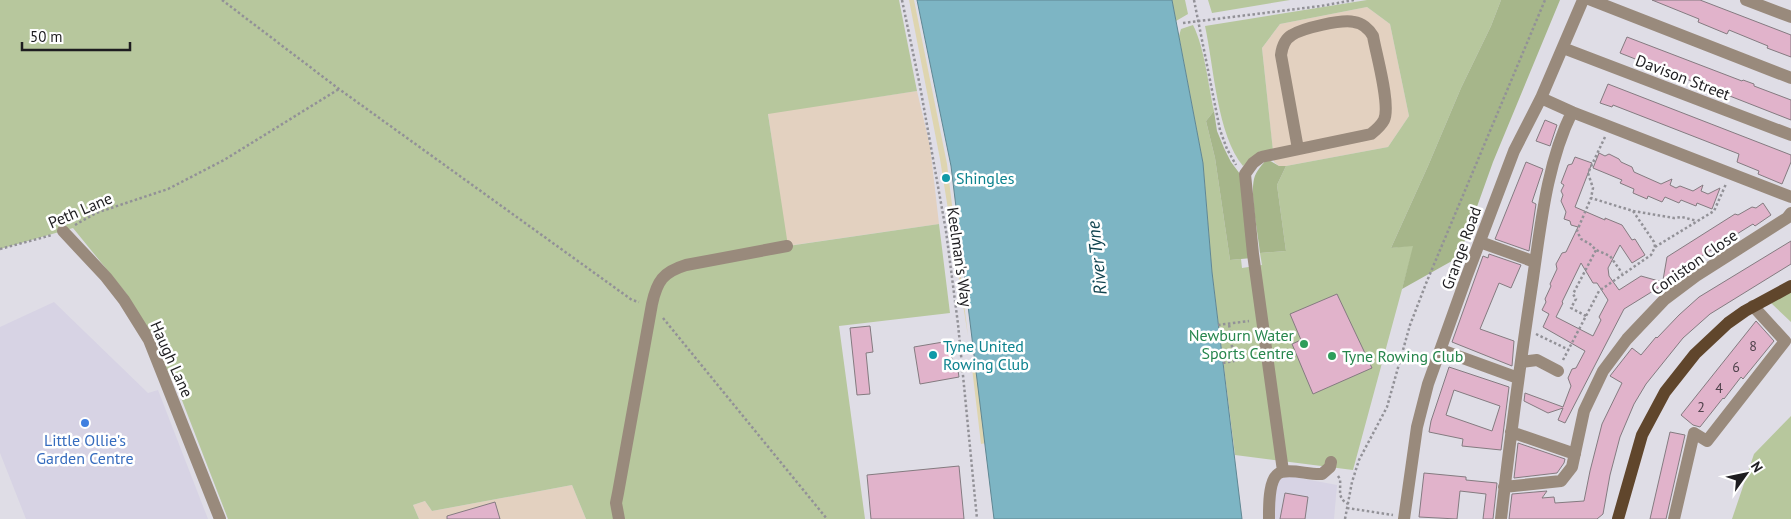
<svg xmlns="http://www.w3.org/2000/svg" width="1791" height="519" font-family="'PT Sans',sans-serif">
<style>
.built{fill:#d7d3e4}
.industrial{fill:#e3d1c0}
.green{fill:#b7c79d}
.forest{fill:#a6b68a}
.sand{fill:#ded5b0}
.water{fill:#7db5c4;stroke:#608793}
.building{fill:#e1b3cb;stroke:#847b80;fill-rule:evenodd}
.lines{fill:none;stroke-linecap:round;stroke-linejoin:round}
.path{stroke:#929197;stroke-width:2.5;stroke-dasharray:2.5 2.5;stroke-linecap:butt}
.minor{stroke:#998a7c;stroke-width:12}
.major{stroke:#60462c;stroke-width:12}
.culture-dot{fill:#0f9aa8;stroke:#fff;stroke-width:2}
.leisure-dot{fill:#2e9e5b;stroke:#fff;stroke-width:2}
.shop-dot{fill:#3f7fe0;stroke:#fff;stroke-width:2}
.labels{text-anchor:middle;stroke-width:5;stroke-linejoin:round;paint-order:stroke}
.number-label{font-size:14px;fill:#4f424b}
.street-label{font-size:16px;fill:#1e1d20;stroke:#fff}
.culture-label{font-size:16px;fill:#0d838f;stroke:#fff;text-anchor:start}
.leisure-label{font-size:16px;fill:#27864d;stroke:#fff;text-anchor:end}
.shop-label{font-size:16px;fill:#366cbe;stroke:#fff}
.water-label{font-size:18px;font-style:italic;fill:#10434f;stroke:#fff}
</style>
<rect width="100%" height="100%" fill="#dfdde6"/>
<path class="built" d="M54 302 148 393 158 390 208 519H26L0 453V327Z
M1283 475 1337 485 1334 519H1273L1272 507 1278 484Z"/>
<path class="industrial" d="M1367 7 1390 24 1409 116 1388 147 1286 166H1279L1274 162 1262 48 1280 24Z
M917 91 930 146 939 224 787 246 768 113Z
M572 485 586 519H419L413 505 425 501 432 511Z"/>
<path class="green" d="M0 0H899L917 91 768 114 788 246 939 224 950 313 839 326 865 519H586L572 485 432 511 425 501 413 505 419 519H228L178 390 126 293 73 228 0 249Z
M1172 0H1185L1188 14 1176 21Z
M1208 0H1290L1212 13Z
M1367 0H1501L1491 26 1461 88 1428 166 1391 248 1414 245 1353 470 1235 455 1212 272 1203 163 1179 36 1181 29 1193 25C1205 49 1208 84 1214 111L1206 121 1215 158 1230 260 1241 259 1242 268 1262 265 1260 253 1286 251 1277 185 1286 166 1388 147 1409 116 1390 24 1367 7 1280 24 1262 48 1273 151H1260L1243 166C1217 135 1214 67 1205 26Z
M1791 292V322L1771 303Z
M1791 416V519H1732L1754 454Z"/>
<path class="forest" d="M1501 0H1560L1493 162 1459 257 1402 289 1413 246 1391 248 1428 166 1461 88 1491 26Z
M1214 111 1217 131 1224 148 1231 162 1240 174 1252 258 1230 260 1215 158 1206 121Z
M1267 159 1279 166H1286L1277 185 1286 251 1260 253C1258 233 1250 197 1254 179 1256 171 1262 165 1267 159Z"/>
<path class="sand" d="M909 0H914L947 164 968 336 940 159Z
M982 367 991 442 981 444 972 368Z"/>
<path class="water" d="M917 0H1172L1203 163 1212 272 1242 519H994L951 166Z"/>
<path class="building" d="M1652 0H1700L1791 35V57L1767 48 1768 46 1729 30 1727 34 1698 22 1699 19Z
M1627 37 1742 81 1743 80 1754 84V86L1791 100V120L1620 53Z
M1608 84 1791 155V162L1782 184 1758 174 1759 171 1737 162 1739 154 1613 105 1612 107 1600 103Z
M1545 120 1557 125 1550 146 1536 141Z
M1599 153 1605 156 1609 154 1619 159 1621 162 1632 167 1634 172 1661 184 1672 179 1670 185 1676 188 1680 186 1693 191 1703 185 1701 191 1708 194 1720 188 1712 209 1697 203 1696 206 1681 200 1679 203 1665 197 1662 202 1648 196 1647 199 1633 193 1634 189 1620 183 1622 180 1593 168Z
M1575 157 1592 163 1575 207 1605 220V218L1622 225 1632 240 1635 239 1645 255 1632 263 1620 245 1608 268 1609 276 1619 290 1641 276 1666 283 1624 309 1565 423 1558 420 1563 408 1548 413 1524 401 1525 393 1563 407 1571 386 1568 378 1572 369 1576 368 1585 351 1543 327 1549 314 1542 310 1546 302 1545 299 1551 286 1550 284 1557 269 1556 264 1562 253 1566 252 1578 227 1571 225 1570 221 1564 219 1566 212 1561 201 1563 195 1561 191 1564 185 1561 183 1568 165 1572 164ZM1581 263 1593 283H1597L1608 300 1599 317 1601 320 1593 336 1556 317 1563 303 1562 302Z
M1526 162 1543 169 1532 202 1536 204 1529 251 1495 239Z
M1763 203 1771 215 1755 226 1753 224 1663 280 1667 257 1735 214 1738 215 1752 207 1756 208Z
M1791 241V264L1710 314 1683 338 1646 384 1634 404 1620 437 1610 475 1603 514 1597 519H1509L1512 494 1547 491 1542 498 1554 497 1555 503 1584 501 1590 471 1602 424 1622 383 1610 376 1632 348 1641 355 1656 337 1657 338 1679 315 1699 297Z
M1489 254 1521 265 1511 288 1499 283 1480 329 1514 341 1512 366 1452 342 1483 256 1488 258Z
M1337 294 1372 368 1313 394 1292 344 1301 340 1290 314Z
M1756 321 1774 341 1743 379 1741 377 1724 399 1723 398 1700 427 1693 425 1681 415Z
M870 326 873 352 866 353 870 394 857 395 850 328Z
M949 341 953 365 957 364 959 377 920 384 914 347Z
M1449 367 1509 387 1501 450 1462 446 1463 439 1429 432 1431 421ZM1454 390 1500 406 1492 431 1446 415Z
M1670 432 1685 435 1666 519H1650Z
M1518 443 1565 459 1564 463 1557 473 1514 478Z
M959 466 964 519H871L867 475Z
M1424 473 1466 477V480L1497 483 1493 519H1483L1486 494 1460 491 1457 519 1419 517Z
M1285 493 1308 497 1305 519H1280Z
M495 502 500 519H447V516Z"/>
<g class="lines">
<path class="path" d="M222 0 339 89 632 300 639 302
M902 0 920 86 946 231 958 324 977 519
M1194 0 1220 130 1227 149 1236 165
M1183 23 1321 6 1354 0
M1605 137 1588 173 1593 188 1591 198 1577 231 1581 239 1590 244 1596 250 1610 256 1622 273
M1633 211 1674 218 1682 217 1697 221
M75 225 96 213 168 189 224 160 339 89
M1655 247 1714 211 1726 184
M0 249 52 235
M1586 316 1571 308 1576 299 1573 294 1596 250
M663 318 827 519
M1218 325 1249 321
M1536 334 1569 350
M1563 360 1599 291 1651 255 1655 247 1654 242 1633 211 1591 198
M1223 363 1234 361 1229 324
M1338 476 1340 479C1341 491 1337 498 1348 504
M1347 508 1393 515
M1345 519 1352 482 1359 460 1387 407 1410 325 1427 281 1545 0"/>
<path class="minor" d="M1591 0 1791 78
M1746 0 1791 17
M1563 48 1791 135
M1541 98 1572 112 1791 197
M63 231 106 277 124 300 149 340 220 519
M1480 242 1535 262
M1441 350 1518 378
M1521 362 1537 360 1558 371
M1511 432 1575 454
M1283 471 1253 254 1245 174 1253 163 1261 157 1371 134C1376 130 1381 126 1384 120 1391 105 1376 54 1373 36 1369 29 1362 23 1354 22 1342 19 1303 28 1292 35 1285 39 1282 47 1281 55L1298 149
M1504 487 1561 481 1572 467 1584 411 1603 371 1627 339 1664 300 1696 276 1787 218 1791 213
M619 519 616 503 618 493 652 304C657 281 663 272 686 265L787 246
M1269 519C1269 507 1268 475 1282 472 1294 469 1309 475 1322 474L1330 467 1331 462
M1404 519 1417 427 1428 384 1466 278 1514 151 1541 98 1583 0
M1501 519C1510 438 1521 358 1533 278 1541 223 1547 163 1572 112
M1674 519 1694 433 1707 441 1785 341 1753 306"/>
<path class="major" d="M1618 519 1642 435 1665 392 1695 354 1728 323 1745 311 1791 286"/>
</g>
<g class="culture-dot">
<circle cx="946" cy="178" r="5"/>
<circle cx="933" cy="355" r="5"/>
</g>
<g class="leisure-dot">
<circle cx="1304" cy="344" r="5"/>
<circle cx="1332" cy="356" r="5"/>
</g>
<circle class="shop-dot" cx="85" cy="423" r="5"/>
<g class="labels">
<g class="number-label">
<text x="1753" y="351">8</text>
<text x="1736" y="372">6</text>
<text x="1719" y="393">4</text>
<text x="1701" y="412">2</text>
</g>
<g class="street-label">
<text transform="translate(1683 77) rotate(21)" y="6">Davison Street</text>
<text transform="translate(80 210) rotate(-23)" y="6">Peth Lane</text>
<text transform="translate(1461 248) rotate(-70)" y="6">Grange Road</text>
<text transform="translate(960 257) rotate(82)" y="6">Keelman's Way</text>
<text transform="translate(1694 262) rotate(-35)" y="6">Coniston Close</text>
<text transform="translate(172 359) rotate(66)" y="6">Haugh Lane</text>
</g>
<g class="culture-label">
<text x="956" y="184">Shingles</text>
<text x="943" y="352">Tyne United<tspan x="943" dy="18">Rowing Club</tspan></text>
</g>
<g class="leisure-label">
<text x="1294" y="341">Newburn Water<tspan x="1294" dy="18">Sports Centre</tspan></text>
<text x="1342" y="362" text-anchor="start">Tyne Rowing Club</text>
</g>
<g class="shop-label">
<text x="85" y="446">Little Ollie's<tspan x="85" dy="18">Garden Centre</tspan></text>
</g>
<g class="water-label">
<text transform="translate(1097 258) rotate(-96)" y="6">River Tyne</text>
</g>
</g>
<g transform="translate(1746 474) rotate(57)" stroke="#ffffff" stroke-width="4" paint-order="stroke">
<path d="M0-4L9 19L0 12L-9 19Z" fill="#1e1d20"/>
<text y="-8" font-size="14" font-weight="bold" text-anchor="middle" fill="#1e1d20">N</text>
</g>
<path d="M22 42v8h108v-8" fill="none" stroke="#1e1d20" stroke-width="2.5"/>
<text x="30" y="42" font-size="15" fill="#1e1d20" stroke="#ffffff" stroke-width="4" paint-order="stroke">50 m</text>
</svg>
